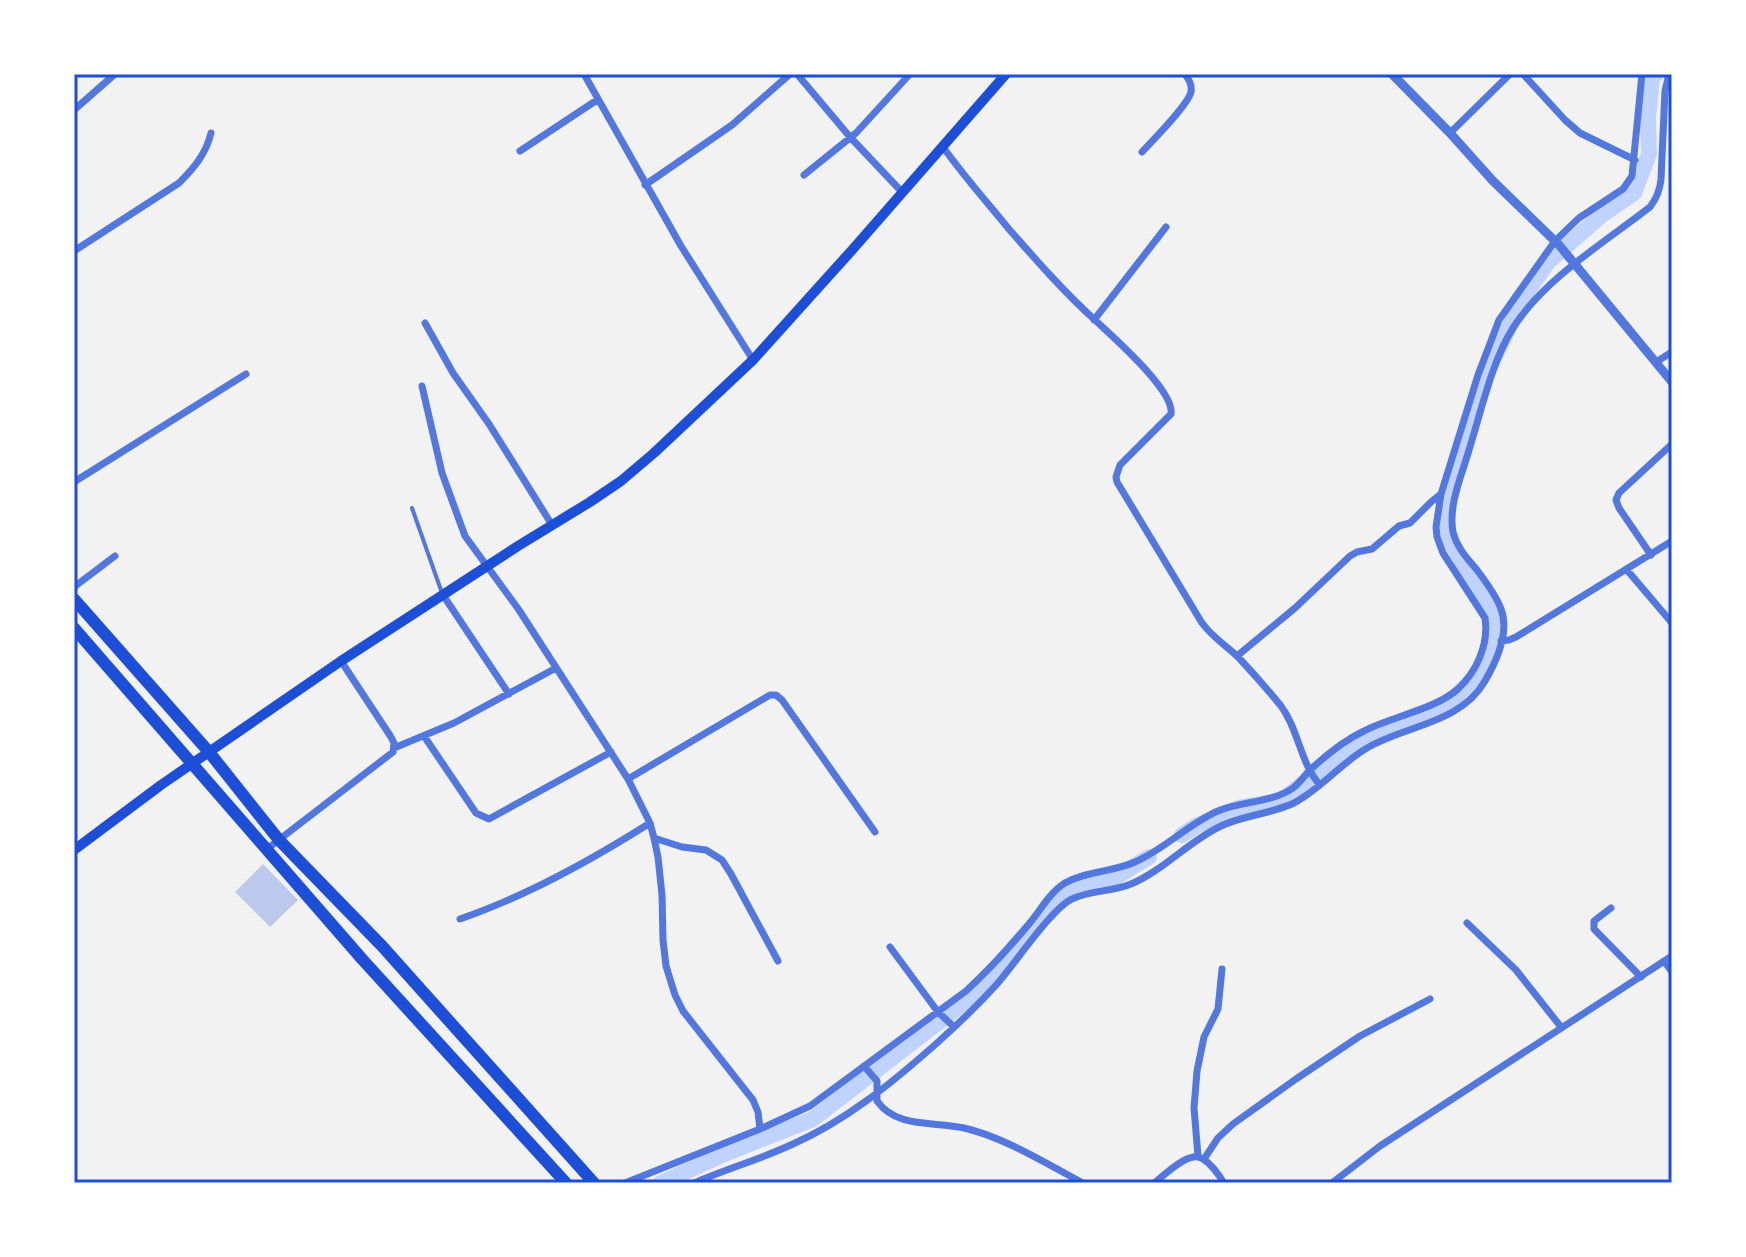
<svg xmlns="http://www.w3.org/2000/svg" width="1746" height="1257" font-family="Barlow,sans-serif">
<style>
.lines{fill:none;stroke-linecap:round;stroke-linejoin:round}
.canal{stroke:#bfd3fe;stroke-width:16}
.building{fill:#bdc9ec}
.service{stroke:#5277de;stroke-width:4}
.minor{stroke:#5277de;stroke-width:7}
.tertiary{stroke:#5277de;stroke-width:9}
.secondary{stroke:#1d4ed8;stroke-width:10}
.trunk{stroke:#1d4ed8;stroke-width:12}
.neatline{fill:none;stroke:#1d4ed8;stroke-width:3}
</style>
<rect width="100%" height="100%" fill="#f2f2f2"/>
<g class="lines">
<path class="canal" d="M1182 835 1196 826 1238 808 1282 800 1364 736 1450 702 1479 673 1490 656 1494 641 1493 615 1442 526 1448 488 1486 374 1525 295 1548 262 1602 215 1634 193 1649 154 1648 119 1652 78 1656 74
M661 1183 729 1152 813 1119 970 998 1059 896 1081 884 1113 879 1149 857"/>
</g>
<path class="building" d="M263 864 298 900 270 927 235 892Z"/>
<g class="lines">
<path class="service" d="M412 508 442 593"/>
<path class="minor" d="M584 74 681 246 753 360
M797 74 850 137 902 192
M1523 74 1565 120 1580 133 1635 160
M74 110 115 74
M1450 133 1510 74
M943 147C963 175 986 201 1008 228 1036 260 1065 293 1096 321 1113 337 1175 391 1171 414L1120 465 1116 477 1117 482 1202 623C1214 639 1226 645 1239 658 1253 673 1268 690 1281 706 1299 730 1300 763 1320 785
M520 151 597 100
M1142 152C1153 140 1188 105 1191 92 1192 84 1189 80 1185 74
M804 175 856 133 910 74
M645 185 732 125 790 74
M74 251 179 183C194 168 206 154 211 133
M1094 320 1166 227
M425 323 453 373 489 424 552 525
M1656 362 1672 352
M422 386 442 473 465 536 519 610 628 779 770 695H776L782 700 875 832
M74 482 246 374
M1651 555 1619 508 1616 500 1619 493 1672 444
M1627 570 1672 623
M74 587 115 556
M443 595 509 694
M1501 641 1509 640 1516 637 1672 541
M1237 656 1295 608 1350 556 1357 552 1372 549 1399 526 1410 523 1431 502 1441 494
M424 736 476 813 489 819 611 752
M394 748 454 723 556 668
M628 779 650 823 654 838 658 857 662 895 663 940 666 966 675 995 683 1011 753 1100 758 1112 760 1129
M654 838 682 847 706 850 722 860 731 874 778 961
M267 849 393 752 394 743 391 737 341 661
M1611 908 1594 921V929L1641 977
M460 919C527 896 590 861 650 823
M1467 923 1516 970 1561 1027
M890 947 938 1012 954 1027
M1664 961 1672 972
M864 1066 877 1081V1101C897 1129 934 1121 964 1128 1004 1137 1047 1164 1083 1183
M1198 1156 1194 1108 1197 1071 1204 1037 1218 1009 1222 969
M1204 1159 1218 1138 1233 1124 1296 1079 1360 1036 1430 999
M625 1183 760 1129 810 1106 966 991C989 970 1009 948 1029 924 1040 911 1050 892 1065 883 1086 871 1113 872 1135 862 1165 849 1188 824 1218 811 1241 801 1272 803 1293 788 1300 783 1304 776 1310 770 1325 756 1345 740 1364 731 1393 716 1434 710 1458 689 1477 671 1489 644 1485 618L1443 553 1437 537 1436 527 1441 494 1478 375 1499 320 1555 241 1579 218 1623 189 1632 176 1642 74
M694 1183C726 1169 761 1159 793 1144 847 1120 893 1082 937 1043 957 1025 978 1005 997 984 1014 965 1052 908 1072 899 1091 890 1112 892 1131 884 1164 870 1189 841 1221 826 1244 815 1271 814 1294 803 1321 789 1341 763 1367 748 1406 725 1460 724 1485 681 1496 662 1510 632 1501 609 1496 595 1486 582 1477 570 1467 558 1457 548 1453 532 1448 505 1462 475 1469 450 1481 412 1492 361 1513 328 1544 279 1605 242 1650 207 1657 198 1660 190 1661 179L1665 91 1669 74
M1154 1183C1165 1175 1190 1149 1203 1159 1211 1164 1219 1175 1224 1183
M1332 1183 1380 1146 1672 956"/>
<path class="tertiary" d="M1392 74 1450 133 1493 181 1559 245 1672 382"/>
<path class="secondary" d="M74 850 161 785 341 661 518 546 590 502 621 481 654 453 753 360 853 249 1006 74"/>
<path class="trunk" d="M74 599 209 752 279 840 382 946 594 1183
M74 628 362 959 566 1183"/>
</g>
<rect width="1746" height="1257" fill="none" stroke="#ffffff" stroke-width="152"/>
<rect x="76" y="76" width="1594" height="1105" class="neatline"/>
</svg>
